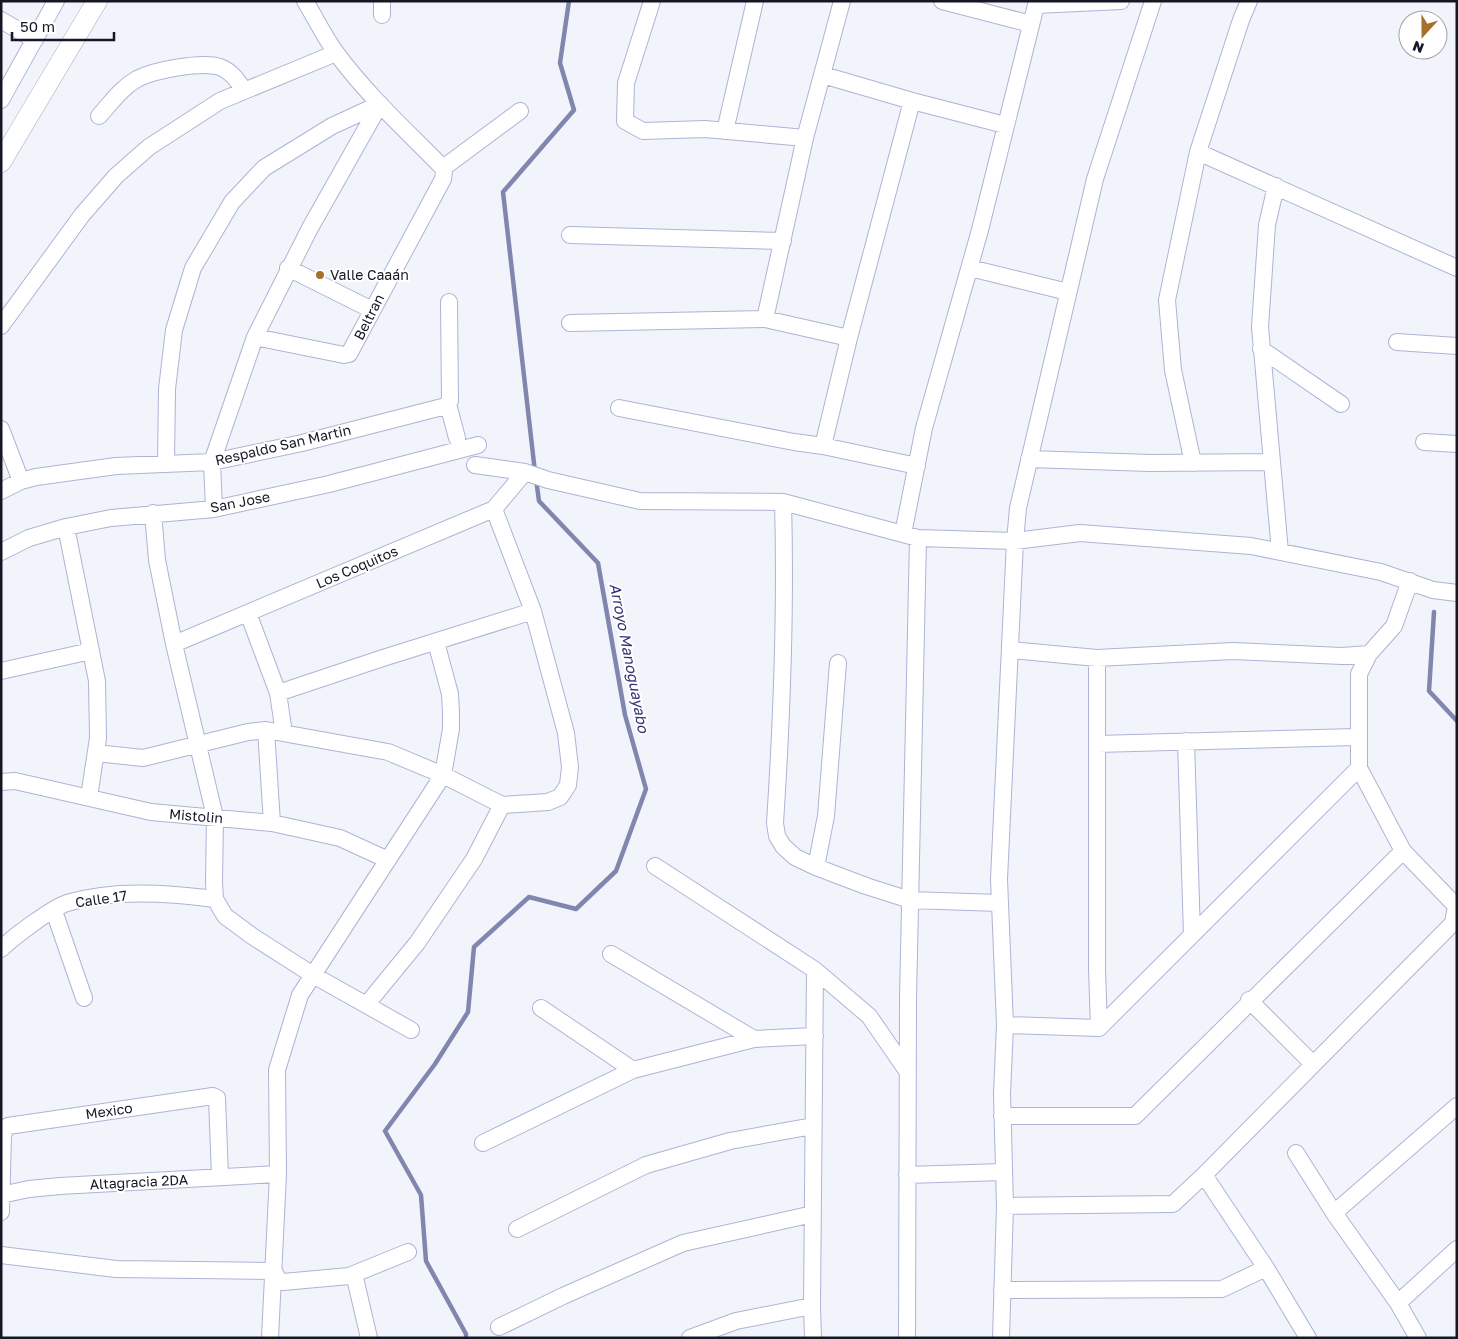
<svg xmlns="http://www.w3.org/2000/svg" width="1458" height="1339" font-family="'Golos Text',sans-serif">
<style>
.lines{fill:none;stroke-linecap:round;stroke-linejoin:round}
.stream{stroke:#8186af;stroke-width:4.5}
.minor-casing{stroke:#aeb3d5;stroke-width:18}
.tertiary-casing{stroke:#aeb3d5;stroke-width:21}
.minor{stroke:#fff;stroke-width:16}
.tertiary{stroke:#fff;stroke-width:20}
.poi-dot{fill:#a6702b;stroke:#fff;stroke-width:2}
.labels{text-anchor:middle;stroke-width:4;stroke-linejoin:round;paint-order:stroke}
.poi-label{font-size:14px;fill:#161724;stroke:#fff;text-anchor:start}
.street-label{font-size:14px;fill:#161724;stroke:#fff}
.water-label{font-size:15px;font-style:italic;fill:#343575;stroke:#fff}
</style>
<rect width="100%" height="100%" fill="#f2f4fb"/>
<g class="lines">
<path class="stream" d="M535 472 503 192 574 110 560 63 569 1
M1434 612 1429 691 1457 721
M466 1338V1334L426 1261 421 1195 385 1131 435 1064 468 1012 474 947 529 897 576 909 616 871 646 789 625 715 598 563 539 501 536 479"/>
<defs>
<path id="minor" d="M305 1C316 19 325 38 337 54 368 96 407 131 443 168
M382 1V15
M652 1 626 83 625 121 643 131 705 129 805 138
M942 1 1031 24
M1036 5 1121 1
M1 20 35 40
M823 75 912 101 1005 125
M1 100 56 1
M99 116C111 103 121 88 137 79 154 70 202 61 220 67 231 71 237 80 244 90
M725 131 755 1
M1198 152 1457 268
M443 168 520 111
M1276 186 1267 225 1260 327 1280 552
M570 235 783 241
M288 268 372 310
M970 268 1068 292
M765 319 805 138 842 1
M570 323 765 319 849 338
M1 326 82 215 116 176 149 147 220 101 336 53
M255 337 344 355 349 354 443 179 444 172 443 168
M1397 342 1457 346
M1261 349 1341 404
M448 404 457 438
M619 408 794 442 823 446 917 466
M1 429 21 481
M1424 442 1457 444
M823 446 849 338 912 101
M1029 459 1150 463 1271 462
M1193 463 1173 370 1167 300 1198 152 1241 20 1249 1
M166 464 167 389 174 330 193 268 232 202 264 168 332 126 380 104
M475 465 525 472 548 480 640 501 783 502 918 538 1015 541 1080 533 1251 546 1381 572 1433 590 1457 593
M1 491 21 481 36 477 116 466 212 462 302 443 446 406 450 401 449 302
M783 502C786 609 782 716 775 823L777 836 783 846 795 857 816 867 866 886 910 900 999 903
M214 509 212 462 255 337 310 228 380 104
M153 513 157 560 174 644 215 817 214 882 215 899 225 916 252 936 313 975 411 1030
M66 527 97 681 98 738 89 797
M903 534 924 428 980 230 1037 1
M1 552 29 538 66 527 111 518 214 509 329 484 478 445
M248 613 278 693 284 733
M174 644 494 509 525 472
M1010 650 1097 658 1233 651 1342 656 1369 654
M1097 658V969L1099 1028
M1 671 91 651
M278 693 383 658 533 611
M266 730 272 823
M1186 741 1192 935
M1097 744 1357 737
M96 753 143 758 248 732 266 730 388 752 443 775 502 805 548 802 560 797 568 785 570 767 566 733 533 611 494 509
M1 782 15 781 151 812 272 823 340 838 388 860
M655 866 815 970 869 1016 907 1071
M816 867 826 816 838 663
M54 911 84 998
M1 949C13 937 52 908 67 903 114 889 167 893 215 899
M611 954 754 1039
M1249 1000 1313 1064
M367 1004 417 943 474 859 502 805
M541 1008 633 1070
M1005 1025 1099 1028 1359 768
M1002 1116H1135L1403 851
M483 1143 633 1070 754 1039 815 1036
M1296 1153 1334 1213
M907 1175 1003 1172
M1204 1175 1266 1268 1308 1338
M1 1195 29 1189 60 1186 278 1174
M1005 1206 1173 1204 1204 1175 1453 923 1456 906 1403 851 1359 768V674L1369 654 1394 626 1410 581
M1 1212 3 1134 8 1126 213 1096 217 1098 220 1177
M517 1229 646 1165 730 1141 813 1126
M1 1255 116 1269 274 1271 279 1281 283 1282 349 1276 355 1278 369 1338
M349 1276 408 1252
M1002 1290 1222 1289 1266 1268
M1398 1303 1457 1249
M499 1327 563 1296 683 1243 813 1214
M270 1338 278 1174 277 1070 300 995 443 775 451 729V712L450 694 436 642
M690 1338 736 1321 812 1306
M813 1338 812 1306 815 970
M907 1338 908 999 918 538
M1001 1338 1005 1206 1002 1094 1005 1025 999 879 1015 541 1018 508 1095 179 1153 1
M1418 1338 1398 1303 1334 1213 1457 1106"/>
<path id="tertiary" d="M1 162 97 1"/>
</defs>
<use href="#minor" class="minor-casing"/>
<use href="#tertiary" class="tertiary-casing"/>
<use href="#minor" class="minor"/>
<use href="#tertiary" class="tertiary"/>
</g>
<circle class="poi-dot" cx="320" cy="275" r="5"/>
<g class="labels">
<g class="poi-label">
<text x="330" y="280">Valle Caaán</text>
</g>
<g class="street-label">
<text transform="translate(369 317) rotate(-63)" y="5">Beltran</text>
<text transform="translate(283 445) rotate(-13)" y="5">Respaldo San Martin</text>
<text transform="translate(240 502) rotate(-11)" y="5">San Jose</text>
<text transform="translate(357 567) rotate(-23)" y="5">Los Coquitos</text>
<text transform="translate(196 816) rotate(5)" y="5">Mistolin</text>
<text transform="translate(101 899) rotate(-8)" y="5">Calle 17</text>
<text transform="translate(109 1111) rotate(-8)" y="5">Mexico</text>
<text transform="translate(139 1182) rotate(-3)" y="5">Altagracia 2DA</text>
</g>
<g class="water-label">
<text transform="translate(629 658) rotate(79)" y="5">Arroyo Manoguayabo</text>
</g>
</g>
<rect width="1458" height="1339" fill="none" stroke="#161724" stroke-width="5"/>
<g transform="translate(1423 35) rotate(201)"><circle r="24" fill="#ffffff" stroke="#a2a2a7"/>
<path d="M0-4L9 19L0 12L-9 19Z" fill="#a6702b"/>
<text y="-8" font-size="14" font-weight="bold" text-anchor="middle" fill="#161724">N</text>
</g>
<path d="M12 32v8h102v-8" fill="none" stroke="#161724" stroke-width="2.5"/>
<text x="20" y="32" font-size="15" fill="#161724" stroke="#ffffff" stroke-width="4" paint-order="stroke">50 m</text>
</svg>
